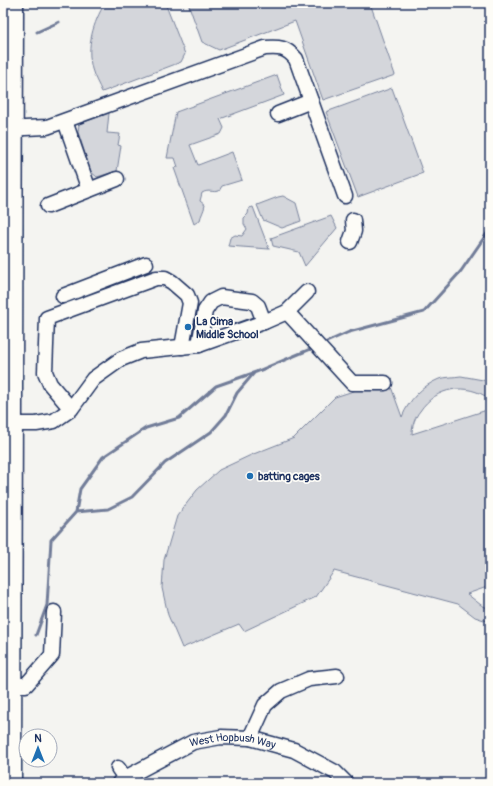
<svg xmlns="http://www.w3.org/2000/svg" width="493" height="786" font-family="Pangolin,sans-serif">
<style>
.green{fill:#d4d6db;stroke:#78829c}
.lines{fill:none;stroke-linecap:round;stroke-linejoin:round}
.stream{stroke:#717c98;stroke-width:3}
.minor-casing{stroke:#1b2f5e;stroke-width:17}
.major-casing{stroke:#1b2f5e;stroke-width:21}
.minor{stroke:#fdfcf7;stroke-width:14}
.major{stroke:#fdfcf7;stroke-width:18}
.poi-dot{fill:#1f6fb2;stroke:#fdfcf7;stroke-width:1.5}
.labels{text-anchor:middle;stroke-width:3.5;stroke-linejoin:round;paint-order:stroke}
.poi-label{font-size:11px;font-weight:bold;fill:#1b2f5e;stroke:#fdfcf7;text-anchor:start}
.street-label{font-size:11px;fill:#1b2f5e;stroke:#fdfcf7}
</style>
<rect width="100%" height="100%" fill="#f4f4f1"/>
<filter id="ink" filterUnits="userSpaceOnUse"><feTurbulence type="fractalNoise" baseFrequency=".025" numOctaves="2"/><feDisplacementMap in="SourceGraphic" scale="8" xChannelSelector="R" yChannelSelector="G"/><feConvolveMatrix kernelMatrix="1 2 1 2 8 2 1 2 1" color-interpolation-filters="sRGB"/></filter>
<g filter="url(#ink)">
<path class="green" d="M105 3H165L185 54 181 62 102 92C99 85 94 77 92 69 86 46 93 23 105 3Z
M188 3H370L395 75 323 100 295 21 219 50 202 42Z
M277 75 284 95 220 119 224 128 221 134 190 145 198 165 232 152 242 180 222 186 219 191C213 193 209 189 202 193L200 201 205 205C204 211 201 215 200 220L194 224 174 168 178 167 175 158H167L176 112Z
M392 88 423 173 358 197 326 112Z
M109 113 107 133 120 134 118 145 121 146 117 171 97 177 91 172 78 132 79 124Z
M283 196 296 203 301 221 282 228 263 220 257 205 278 197Z
M253 207 269 249 228 246 230 238 235 235 242 236 247 229 244 224V218L248 214 249 208Z
M331 216 337 228 305 266 299 252 273 246 271 238Z
M461 376 483 380 490 384V399C466 382 436 387 420 411 415 417 412 426 412 434L490 409V586L467 594 481 605 490 609V622L475 617 458 604 334 571 316 597 244 631 239 624 182 648 168 615 162 588 164 560 177 516 197 490 219 470 251 455 294 438 335 397 378 383 390 384 402 417C409 400 422 386 439 379 446 377 454 377 461 376Z"/>
<g class="lines">
<path class="stream" d="M37 32 59 22
M322 344 349 332 424 312 461 271 490 229
M76 512 108 509 132 497 165 463 211 432 226 415 237 393 254 373
M36 635 47 605 51 540 76 512 80 489 103 457 146 428 179 418 216 386 256 372 313 348"/>
<defs>
<g id="minor">
<path d="M278 114 311 101"/>
<path d="M3 129 47 127 265 48C279 47 286 47 296 59L345 196"/>
<path d="M89 190 117 179"/>
<path d="M48 206 89 190 65 121"/>
<path d="M350 242 354 231 353 220"/>
<path d="M63 296 146 264"/>
<path d="M287 312 352 383H385"/>
<path d="M199 345 205 311 211 302 221 297 252 301 258 306 264 322"/>
<path d="M71 409 50 384 45 372 47 318 156 278H165L172 282 187 295 190 303 182 347"/>
<path d="M3 424H36L54 421 71 409 93 379 121 359 141 351 199 345 264 322 287 312 307 292"/>
<path d="M12 685H26L52 655 54 612"/>
<path d="M250 738 265 705 281 691 309 679 337 676"/>
<path d="M118 768 125 778"/>
<path id="s1" d="M119 783 125 778 193 742 221 737 250 738 294 750 335 772 346 783"/>
</g>
<path id="major" d="M12 783 14 3"/>
</defs>
<use href="#minor" class="minor-casing"/>
<use href="#major" class="major-casing"/>
<use href="#minor" class="minor"/>
<use href="#major" class="major"/>
</g>
</g>
<g class="poi-dot">
<circle cx="188" cy="327" r="4"/>
<circle cx="250" cy="476" r="4"/>
</g>
<g class="labels">
<g class="poi-label">
<text x="196" y="325">La Cima<tspan x="196" dy="13">Middle School</tspan></text>
<text x="258" y="480">batting cages</text>
</g>
<g class="street-label">
<text dy="4" stroke="none"><textPath href="#s1" startOffset="125">West Hopbush Way</textPath></text>
</g>
</g>
<rect width="493" height="786" fill="none" stroke="#fdfcf7" stroke-width="16"/>
<rect x="8" y="8" width="477" height="770" fill="none" stroke="#1b2f5e" stroke-width="1.5" filter="url(#ink)"/>
<g transform="translate(38 748)"><circle r="19" fill="#fdfcf7" stroke="#a3aaba"/>
<path d="M0-3L7 15L0 10L-7 15Z" fill="#1f6fb2"/>
<text y="-6" font-size="11" font-weight="bold" text-anchor="middle" fill="#1b2f5e">N</text>
</g>
</svg>
